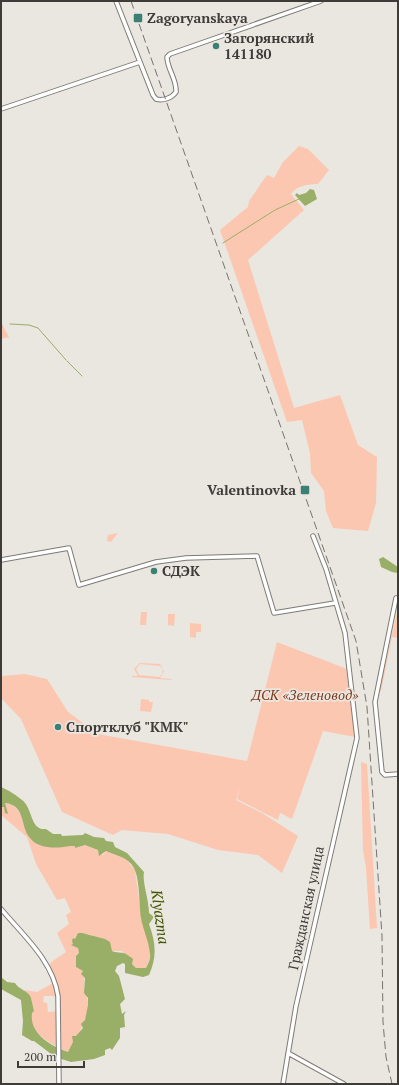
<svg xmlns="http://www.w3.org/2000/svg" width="399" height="1085" font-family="'PT Serif',serif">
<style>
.green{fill:#fcc7b1;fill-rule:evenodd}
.water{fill:#99ae66}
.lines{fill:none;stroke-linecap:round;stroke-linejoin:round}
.stream{stroke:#99ae66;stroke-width:1}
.secondary-casing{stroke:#7e7b76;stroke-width:5.5}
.secondary{stroke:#fff;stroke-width:3.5}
.rail{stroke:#767470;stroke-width:1;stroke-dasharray:8 4;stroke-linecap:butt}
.poi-dot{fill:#3c8075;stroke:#eae6e0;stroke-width:1.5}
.labels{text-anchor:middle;stroke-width:3.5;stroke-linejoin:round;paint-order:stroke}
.poi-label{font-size:14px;font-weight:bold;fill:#3d3c39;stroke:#eae6e0;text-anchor:start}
.park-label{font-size:14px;font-style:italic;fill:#7e3a1b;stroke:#eae6e0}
.street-label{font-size:14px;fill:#3d3c39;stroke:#eae6e0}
.water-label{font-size:15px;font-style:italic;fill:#455700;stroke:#eae6e0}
</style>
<rect width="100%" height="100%" fill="#eae6e0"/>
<path class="green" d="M299 146 308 149 329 170 318 184C308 184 296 186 291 194L304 210 248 260 294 408 340 395 358 445 377 457 376 503 368 531 333 528 326 511 324 491 311 473 310 453 302 420 287 422 220 230 248 207 249 201 267 175 274 178 283 162Z
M1 322 9 337 1 339Z
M118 533 111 542 107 541 108 535Z
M398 608V638L392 637 381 691H379Z
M141 612H147L146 625H140Z
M168 614H175L174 626 168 625Z
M190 623 201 624V632H196V638L190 637Z
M277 642 347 669 355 737 323 731 292 819 280 813 278 820 237 799 240 786 236 800 262 813 298 836 282 873 258 855 218 850 168 834 122 830 113 835 62 812 21 719 1 698V676L25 674 47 679 68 712 98 734 247 761Z
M140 663 160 664 164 671 160 678 172 679 171 680 132 677V676H138L134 669ZM140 664 160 666 163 669 162 674 159 677 139 675 136 669Z
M141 699 149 700V702H153L151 712 140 711Z
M361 762 367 764 377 928 370 929 366 868 363 850Z
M1 803C27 801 20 833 37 844 43 848 66 846 75 846V848L85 845 98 850 103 855 106 851 126 859 135 870 142 920 146 932 151 955 146 968H136L122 951H112L105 939H99L89 934 78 948 79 953 76 956V967L83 971C85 978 84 979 84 985 84 991 88 998 88 1004 88 1022 76 1036 69 1052 57 1048 16 1026 34 1011L31 1000 24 990 37 992 53 983 50 963 66 952 57 933 69 924 66 915 71 912 65 898 57 900 36 864 27 837 1 815ZM44 996H54L56 998 57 1011 48 1012 47 1003 43 1002Z"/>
<path class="water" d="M310 189 314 190 317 199 305 206 295 195 297 193 299 195 306 193Z
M383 557 398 567V573L392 572 381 567 379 559Z
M1 787C10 791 16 795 22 800 33 808 30 831 46 829L53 834H61L62 836 83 835 85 833 94 837 104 838 106 841 113 842 115 847 127 853 144 872C142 883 149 899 149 913L154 917 149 924C156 943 157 957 149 975L143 977 125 973V964L123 963 117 966 115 971 119 976 125 999 120 1004 122 1014 126 1011 124 1015 125 1027 120 1028V1038L112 1050 110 1048 105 1050V1055L94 1059 71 1062 55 1057 34 1041H32L22 1035 23 1021 21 1000 1 989V977L7 982 15 983C18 989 29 991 31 998 32 1002 33 1007 34 1011L32 1013C29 1033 50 1046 68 1052L73 1042 72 1036H76L83 1028 81 1024 85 1020 88 1005V998L84 993 85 978 81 974 83 971 76 967V956L79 953 78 948 71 945 73 944 72 941 73 938 75 939 78 933H82L105 939 110 942 112 951C123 955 121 949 133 959L132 964 136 968H146C148 964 151 959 150 954 149 941 143 930 141 918 139 904 140 880 134 868 128 857 117 856 106 851L99 856 98 850 85 845 75 848V846H71C58 848 39 850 30 838 20 827 26 805 5 803L8 814 5 813 4 807H1Z"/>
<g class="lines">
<path class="stream" d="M223 243 275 210 299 199
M10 324 29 325 38 328 66 360
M1 326H2
M67 361 82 376"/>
<defs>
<path id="secondary" d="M116 1 153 95 156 99C163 101 172 98 176 92 177 79 167 69 167 57L170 54 321 1
M1 109 140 62
M1 560 69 548 79 585 156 562 186 558 257 556 274 613 335 603
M398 598H396L375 702 382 772 385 775 398 774
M1 909C23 935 53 961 58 996L59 1084
M288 1053 344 1084
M283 1084 296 1006 357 738 345 633 326 569 313 536"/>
</defs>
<use href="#secondary" class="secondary-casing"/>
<use href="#secondary" class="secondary"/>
<path class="rail" d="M131 1 356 641 367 707 382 936 383 1022 386 1057 392 1084"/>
</g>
<g class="poi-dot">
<rect x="133" y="13" width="10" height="10" rx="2"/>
<circle cx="216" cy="46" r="4"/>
<rect x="300" y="485" width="10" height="10" rx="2"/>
<circle cx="154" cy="571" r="4"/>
<circle cx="58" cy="727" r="4"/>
</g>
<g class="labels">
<g class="poi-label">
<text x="147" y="23">Zagoryanskaya</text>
<text x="224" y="43">Загорянский<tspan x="224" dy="16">141180</tspan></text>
<text x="296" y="495" text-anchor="end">Valentinovka</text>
<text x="162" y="576">СДЭК</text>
<text x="66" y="732">Спортклуб "КМК"</text>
</g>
<g class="park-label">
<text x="305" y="700">ДСК «Зеленовод»</text>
</g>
<g class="street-label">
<text transform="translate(306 908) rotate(-78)" y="5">Гражданская улица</text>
</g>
<g class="water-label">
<text transform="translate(160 917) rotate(82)" y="5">Klyazma</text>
</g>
</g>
<rect width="399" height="1085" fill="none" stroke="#3d3c39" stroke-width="4"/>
<path d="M18 1061v6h66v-6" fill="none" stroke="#3d3c39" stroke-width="2"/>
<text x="24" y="1061" font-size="12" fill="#3d3c39" stroke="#eae6e0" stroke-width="3" paint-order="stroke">200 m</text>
</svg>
